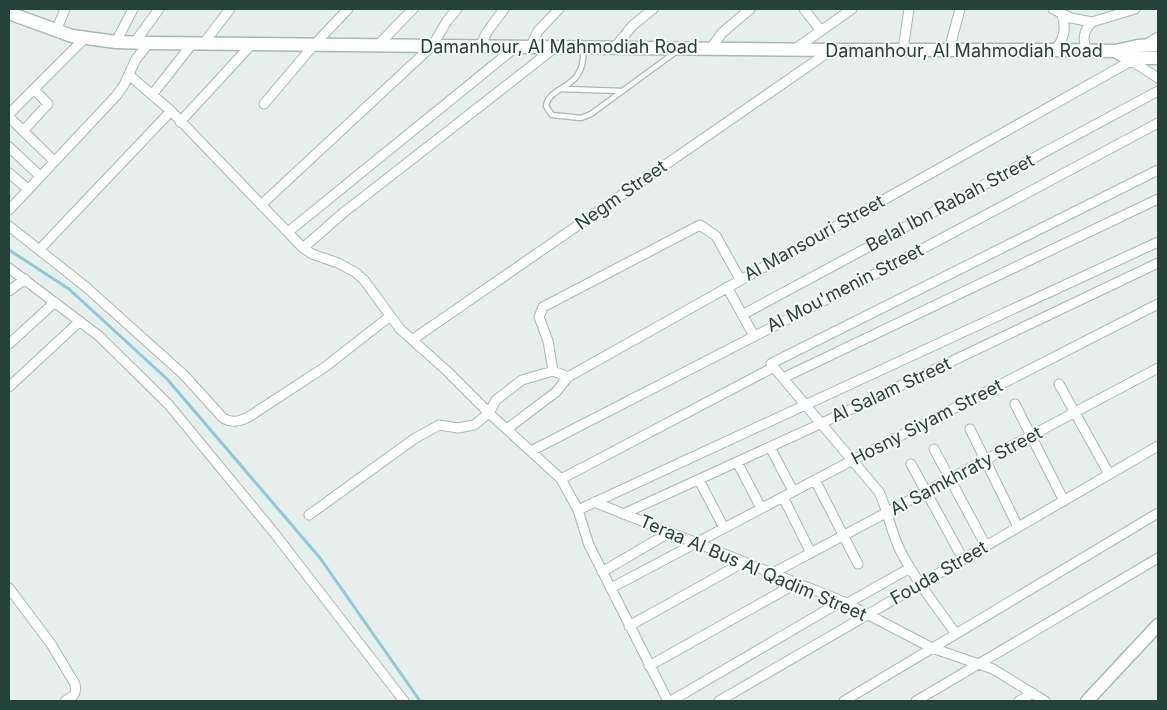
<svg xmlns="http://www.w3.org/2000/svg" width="1167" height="710" font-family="Inter,sans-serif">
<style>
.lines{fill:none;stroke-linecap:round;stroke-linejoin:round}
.stream{stroke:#8ec9d4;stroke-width:3}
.lane-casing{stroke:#a8b8b2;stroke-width:7}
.street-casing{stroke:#a8b8b2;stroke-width:11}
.secondary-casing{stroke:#a4bbb3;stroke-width:15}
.lane{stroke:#fff;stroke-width:4.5}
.street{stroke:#fff;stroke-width:9}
.secondary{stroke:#fff;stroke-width:12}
.labels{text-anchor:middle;stroke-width:4;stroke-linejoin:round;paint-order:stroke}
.street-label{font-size:18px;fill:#24423a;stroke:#f7fbf9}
</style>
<rect width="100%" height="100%" fill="#e6efeb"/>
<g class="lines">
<path class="stream" d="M9 250 69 289 167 379 320 558 420 701"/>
<defs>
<path id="lane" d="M583 48C587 91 549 84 546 106L552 115 581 118 591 114 677 51
M563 89 622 91"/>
<path id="street" d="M804 9 821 31
M1053 9 1071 18 1092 22
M56 31 65 9
M116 42 133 9
M135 42 159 9
M203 44 230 9
M1145 45 1158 37
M377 46 413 9
M480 46 487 32 504 9
M531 46 538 31 559 9
M615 47 632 26 653 9
M711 48 722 33 750 9
M795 49 852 9
M903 50 909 9
M949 50 960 9
M1055 50C1065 38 1066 28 1062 14
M1087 51C1082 40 1083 31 1092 22L1135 9
M1127 58 1158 78
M129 75 171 111 303 248 312 254 338 263 355 272 364 280 400 329 447 371 489 413 561 479 578 510 589 545 668 701
M152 95 192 44
M264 104 313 46 348 9
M9 114 85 38
M9 117 54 161
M180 122 251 45
M23 131 48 104 34 89
M9 147 40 176
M9 173 28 189
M261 205 432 46 447 21 457 9
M9 210 116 96 124 85 136 59 149 43
M9 226 86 287 184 375 223 418C233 424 241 421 250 416L325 367 389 317
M288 232 517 46
M303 248 343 213 557 46
M39 250 171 111
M9 268 99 336 169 405 275 534 404 701
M727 287 754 336
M9 291 25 279
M742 315 1158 91
M412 340 830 51
M9 344 55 302
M553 371 548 341 539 317 543 307 700 225 716 236 740 279
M783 378 1158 199
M1059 384 1109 474
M9 387 80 321
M1015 404 1064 501
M507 429 556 392 568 377 1131 61
M970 429 1018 527
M770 447 793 491
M934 449 986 546
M531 451 866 279 1158 123
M737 462 761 508
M911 464 963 559
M561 479 774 367
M699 480 724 528
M815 480 858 564
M783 497 811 553
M594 502 842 601 932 648 993 669 1045 701
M578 510 1158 242
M623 514 820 424 1158 263
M309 515 414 439 439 425 458 428 474 425 489 413 496 400 522 380 553 371 568 377
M602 572 670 532
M773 573 1158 368
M9 588 51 644 75 684C77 694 74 696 65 701
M611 588 851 461 1158 304
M846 604 910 568
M629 626 744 562
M956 634C937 607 915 580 900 550 891 532 888 511 879 492L771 364 772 363 1158 170
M649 666 797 583
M671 701 842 601
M719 701 1158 446
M844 701 1158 513
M916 701 1158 558
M1019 701 1033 693"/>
<path id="secondary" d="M9 13 72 36 116 42 149 43 830 50H1055L1115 51 1138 46 1158 45
M1115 51 1127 58H1158
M1087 701 1158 625"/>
</defs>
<use href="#lane" class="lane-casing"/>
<use href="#street" class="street-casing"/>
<use href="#secondary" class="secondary-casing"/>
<use href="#lane" class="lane"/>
<use href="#street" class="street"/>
<use href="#secondary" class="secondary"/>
</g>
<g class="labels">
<g class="street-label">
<text x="559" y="53">Damanhour, Al Mahmodiah Road</text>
<text x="964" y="57">Damanhour, Al Mahmodiah Road</text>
<text transform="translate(621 195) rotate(-35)" y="6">Negm Street</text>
<text transform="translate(950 203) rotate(-28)" y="6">Belal Ibn Rabah Street</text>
<text transform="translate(814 238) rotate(-29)" y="6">Al Mansouri Street</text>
<text transform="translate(845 288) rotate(-27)" y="6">Al Mou'menin Street</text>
<text transform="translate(891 390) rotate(-25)" y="6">Al Salam Street</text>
<text transform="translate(927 422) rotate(-27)" y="6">Hosny Siyam Street</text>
<text transform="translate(966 471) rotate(-28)" y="6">Al Samkhraty Street</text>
<text transform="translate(753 568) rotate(23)" y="6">Teraa Al Bus Al Qadim Street</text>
<text transform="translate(939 573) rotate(-30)" y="6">Fouda Street</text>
</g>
</g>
<rect width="1167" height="710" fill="none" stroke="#24423a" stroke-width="20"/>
</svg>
